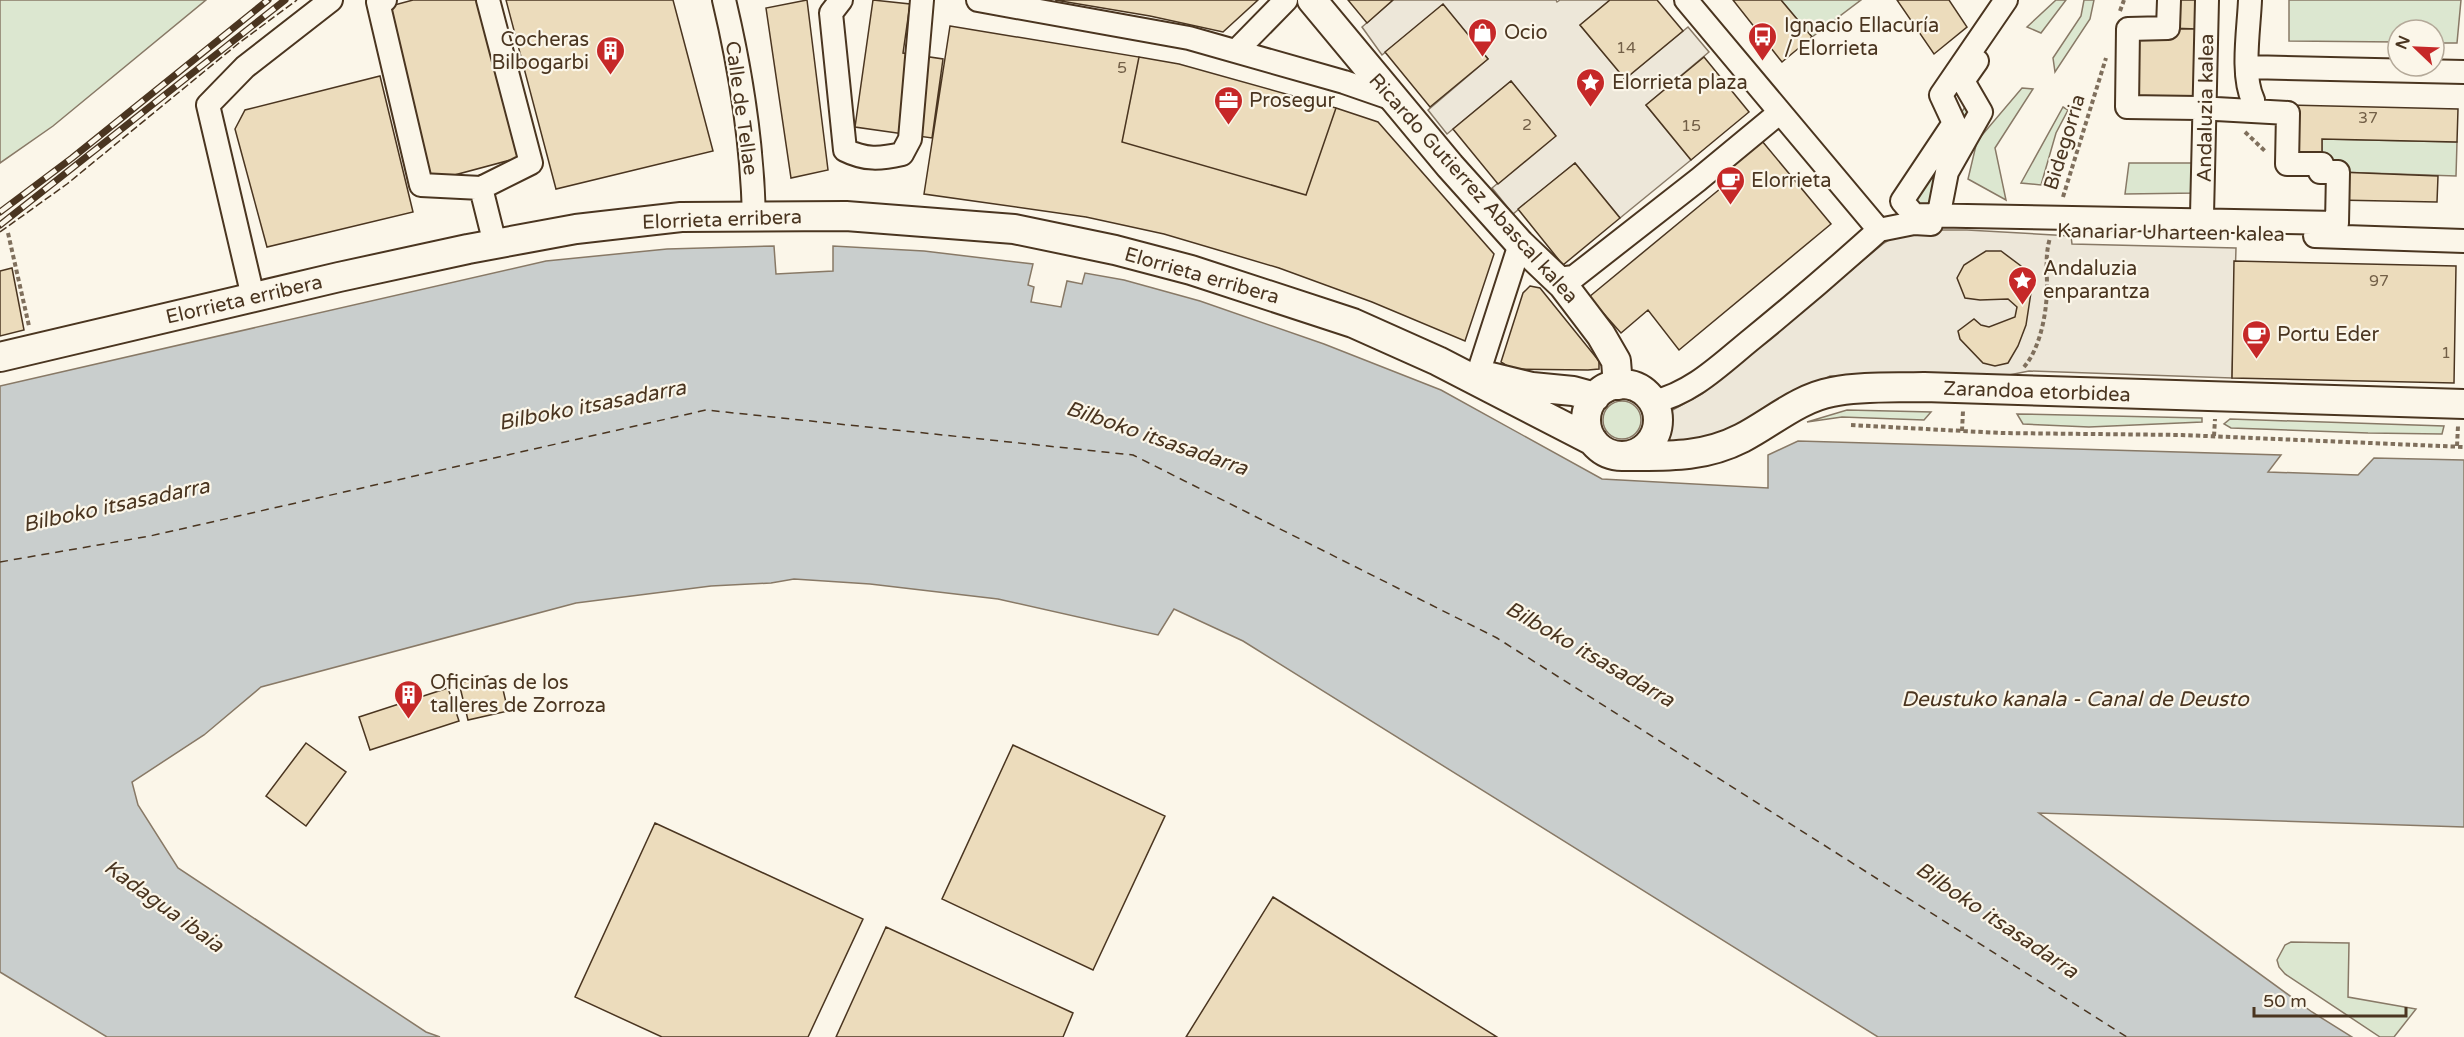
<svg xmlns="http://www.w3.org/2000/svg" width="2464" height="1037" font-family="'Varela Round',sans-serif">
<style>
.green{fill:#dce7d0;stroke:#887966;stroke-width:1.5}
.parking{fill:#ede7d9;stroke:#887966;stroke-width:1.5}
.water{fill:#c9cecd;stroke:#887966;stroke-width:1.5}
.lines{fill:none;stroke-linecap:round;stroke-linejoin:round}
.ferry{stroke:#4a3520;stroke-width:1.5;stroke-dasharray:8 6;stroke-linecap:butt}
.building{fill:#ecdcbc;stroke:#4a3520;stroke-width:1.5}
.minor-casing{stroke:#4a3520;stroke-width:26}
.major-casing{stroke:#4a3520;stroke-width:32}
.path{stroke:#7f6f5c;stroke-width:4;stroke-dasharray:4.5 3;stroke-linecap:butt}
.minor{stroke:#fbf6e9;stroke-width:22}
.major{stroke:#fbf6e9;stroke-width:28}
.rail-casing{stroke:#4a3520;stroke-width:7}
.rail{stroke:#fbf6e9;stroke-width:4.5;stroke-dasharray:14;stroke-linecap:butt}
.fence{stroke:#4a3520;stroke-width:1.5;stroke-dasharray:8 3;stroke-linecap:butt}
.labels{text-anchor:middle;stroke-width:4.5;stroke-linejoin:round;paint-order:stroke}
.number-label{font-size:16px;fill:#725f47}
.poi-label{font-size:20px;fill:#4a3520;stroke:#fbf6e9;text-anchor:start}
.street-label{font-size:20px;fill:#4a3520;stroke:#fbf6e9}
.water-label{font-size:21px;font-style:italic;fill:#4a3520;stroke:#fbf6e9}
</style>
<rect width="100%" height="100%" fill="#fbf6e9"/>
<path class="green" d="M0 0H206L53 126 0 163Z
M1781 0H1861L1812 37Z
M2056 0H2066L2041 33 2027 27Z
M2084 0H2094L2090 19 2055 72 2053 58 2081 16Z
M2289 0H2461L2457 43H2434V30H2398V42L2289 41Z
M2022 88 2033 89 1995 148 2006 200 1968 179 1977 141Z
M1967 104 1971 105 1938 165 1929 206 1902 201Z
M2063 107 2068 110 2056 133 2041 185 2021 183Z
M2322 139 2457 142 2456 176 2338 172 2322 164Z
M2129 163H2199L2197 193 2125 194Z
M1603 420a19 19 0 1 1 38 0a19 19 0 1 1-38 0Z
M1847 410 1931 412 1924 420 1842 417 1807 422Z
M2017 414 2202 418V422L2089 427 2023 424Z
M2230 419 2444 426 2442 434 2368 433 2231 428 2224 424Z
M2291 942 2349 943 2348 997 2416 1009 2394 1037H2380L2285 974 2279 967 2277 960 2285 945Z"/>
<path class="parking" d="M1393 0H1556L1557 2 1560 0H1610L1580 25 1625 79 1688 27 1709 52 1646 105 1691 160 1620 218 1575 163 1513 214 1492 188 1555 136 1511 81 1447 134 1428 110 1488 59 1443 5 1382 55 1362 27Z
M1905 230H1967L2071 236 2072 244 2236 248 2232 378 2029 371 1994 378 1830 376 1735 428 1699 442 1664 444 1667 413 1702 394 1884 243Z"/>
<path class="water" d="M774 246 776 274 833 271V246L924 251 1033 264 1028 285 1034 287 1031 302 1061 307 1067 281 1082 284 1085 273 1124 280 1200 301 1324 344 1441 390 1602 479 1768 488V455L1798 441 2281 455 2268 472 2358 475 2374 458 2464 460V827L2039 813 2312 1012 2352 1037H1878L1243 641 1174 609 1158 635 998 599 870 584 794 579 771 583 711 586 576 603 261 687 204 735 132 782 138 805 178 868 426 1032 440 1037H107L0 972V386L546 261 667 249Z"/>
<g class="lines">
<path class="ferry" d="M0 562 150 536 706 410 1133 455 1497 638 2127 1037"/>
</g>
<path class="building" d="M413 0H478L518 158 432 181 387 7Z
M506 0H673L713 151 556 189Z
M807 0 828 170 791 178 766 8Z
M873 0 910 4 903 53 943 59 932 138 855 127Z
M1055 0H1258L1223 32 1150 16Z
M1348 0H1393L1367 23Z
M1610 0H1657L1683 31 1625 79 1580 25Z
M1733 0H1781L1812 37 1782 62Z
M1897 0H1949L1967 27 1934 54Z
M2169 0H2199L2198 29 2168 28Z
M1443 4 1488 59 1430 107 1385 52Z
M950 26 1139 57 1122 142 1306 195 1336 108 1378 122 1494 254 1465 341 1372 302 1279 268 1164 234 1086 217 924 194Z
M2128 29H2198V108L2127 107Z
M1139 57 1179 64 1336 108 1306 195 1122 142Z
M1704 57 1749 112 1691 160 1646 105Z
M380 76 413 212 267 247 235 129 245 110Z
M1511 81 1556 136 1498 184 1453 129Z
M2288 105 2458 109 2457 142 2322 139V164H2287Z
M1762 141 1831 224 1679 350 1648 310 1621 333 1589 297 1732 179 1726 172Z
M1575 163 1620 218 1563 265 1518 209Z
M2338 172 2438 176 2437 202 2336 200Z
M1986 251H2001L2021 266 2032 286 2026 325 2018 346 2008 363 1995 366 1983 363 1960 339 1958 331 1974 319 1981 325 1989 327 2015 317 2017 307 2008 299 1980 300 1965 298 1957 278 1964 265Z
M2234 261 2456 266 2454 383 2232 378Z
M12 268 24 330 0 336V271Z
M1530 286 1540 288 1599 361V369L1588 370 1512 369 1501 362 1523 293Z
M488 676 490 684 501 681 508 711 468 720 459 683Z
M448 688 459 721 370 750 359 717Z
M306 743 346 772 306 826 266 796Z
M1013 745 1165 816 1093 970 942 899Z
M655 823 863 919 808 1037H662L575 997Z
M1273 897 1497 1037H1186Z
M886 927 1073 1013 1063 1037H836Z"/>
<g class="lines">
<defs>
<path id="minor" d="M385 0 378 2 421 185 481 188 531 163 488 0
M724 0C741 71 752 143 754 216
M841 0 831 13 845 150C865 160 880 159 902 154L910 139 922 0
M978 0 1189 38 1344 82 1396 100
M1686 0 1879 230
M2006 0 1941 95 1954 123 1902 201 1914 215 2337 223 2338 172H2320L2322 164H2287L2288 113 2198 108 2127 107 2128 29 2168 28 2169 0
M2250 0C2249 28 2241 75 2253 100
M1236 51 1286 0
M2247 67 2464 72
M481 188 495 244
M1939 213 1947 172 1981 112 1963 81 1977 61
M2202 215 2207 0
M1879 230 1914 223 1931 224
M2315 236 2464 241
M1558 279 1574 277 1698 180 1779 113
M253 297 208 105 245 67 331 0
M1478 374 1520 244
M1653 402C1693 393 1722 363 1753 338 1796 303 1838 267 1879 230"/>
<path id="major" d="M1312 0 1450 166 1520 244 1563 285 1601 335 1616 361 1618 385
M0 357 339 277 468 249 576 229 681 217 846 216 1014 229 1115 250 1191 270 1353 323 1438 361 1593 441
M1491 377 1532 387 1573 391 1595 397
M1586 420a36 36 0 1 1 72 0a36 36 0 1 1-72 0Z
M1625 456C1667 456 1703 458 1742 438 1771 423 1799 398 1832 392 1862 386 1894 388 1924 387L2464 404"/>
</defs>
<use href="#minor" class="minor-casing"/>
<use href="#major" class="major-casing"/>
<path class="path" d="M2120 11 2124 0
M2245 132 2266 152
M2063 197 2106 58
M8 233 29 326
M2024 367C2041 347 2047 311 2047 286 2047 269 2045 255 2050 238
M1851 425 2001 433 2182 435 2464 447
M1962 431 1963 411
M2214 436 2215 419
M2457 446 2458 426"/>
<use href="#minor" class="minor"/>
<use href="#major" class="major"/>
<defs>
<path id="rail" d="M0 212 72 158 268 0
M0 225 285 0"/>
</defs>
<use href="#rail" class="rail-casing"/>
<use href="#rail" class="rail"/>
<path class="fence" d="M0 232 67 184 239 43 297 0"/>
</g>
<defs>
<symbol id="shop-pin" viewBox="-11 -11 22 30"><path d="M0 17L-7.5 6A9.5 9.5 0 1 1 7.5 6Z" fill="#c62828" stroke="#fbf6e9"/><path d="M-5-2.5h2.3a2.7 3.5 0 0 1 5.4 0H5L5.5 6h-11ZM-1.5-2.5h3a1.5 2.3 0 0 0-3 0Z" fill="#fff"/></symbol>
<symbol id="bus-pin" viewBox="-11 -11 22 30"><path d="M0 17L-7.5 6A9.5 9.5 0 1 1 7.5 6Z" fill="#c62828" stroke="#fbf6e9"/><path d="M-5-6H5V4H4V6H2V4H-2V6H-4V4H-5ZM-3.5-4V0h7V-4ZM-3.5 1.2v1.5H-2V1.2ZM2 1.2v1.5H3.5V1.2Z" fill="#fff"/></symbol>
<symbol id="building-pin" viewBox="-11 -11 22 30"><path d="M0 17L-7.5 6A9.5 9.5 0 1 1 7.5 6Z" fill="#c62828" stroke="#fbf6e9"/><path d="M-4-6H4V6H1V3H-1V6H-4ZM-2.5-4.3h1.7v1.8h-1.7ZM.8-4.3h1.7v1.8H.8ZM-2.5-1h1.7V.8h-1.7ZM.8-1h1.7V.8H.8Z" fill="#fff"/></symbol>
<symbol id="sight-pin" viewBox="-11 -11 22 30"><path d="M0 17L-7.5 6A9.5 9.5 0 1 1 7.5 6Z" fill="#c62828" stroke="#fbf6e9"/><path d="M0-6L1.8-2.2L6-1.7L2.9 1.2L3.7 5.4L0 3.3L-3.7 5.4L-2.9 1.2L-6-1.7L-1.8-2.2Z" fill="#fff"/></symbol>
<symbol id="office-pin" viewBox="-11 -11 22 30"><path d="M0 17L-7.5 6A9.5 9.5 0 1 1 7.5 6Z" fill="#c62828" stroke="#fbf6e9"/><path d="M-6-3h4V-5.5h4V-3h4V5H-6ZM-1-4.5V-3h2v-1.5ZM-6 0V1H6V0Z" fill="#fff"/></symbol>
<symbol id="cafe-pin" viewBox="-11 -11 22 30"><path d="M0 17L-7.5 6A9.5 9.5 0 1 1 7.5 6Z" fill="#c62828" stroke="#fbf6e9"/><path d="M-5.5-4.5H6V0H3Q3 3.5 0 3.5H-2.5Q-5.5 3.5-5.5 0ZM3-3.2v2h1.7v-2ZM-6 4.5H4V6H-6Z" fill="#fff"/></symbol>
</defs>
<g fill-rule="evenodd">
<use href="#shop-pin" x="1466" y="16" width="33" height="45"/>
<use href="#bus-pin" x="1746" y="20" width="33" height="45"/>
<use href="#building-pin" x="594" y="34" width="33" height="45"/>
<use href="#sight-pin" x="1574" y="66" width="33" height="45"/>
<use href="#office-pin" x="1212" y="84" width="33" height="45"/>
<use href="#cafe-pin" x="1714" y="164" width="33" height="45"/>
<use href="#sight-pin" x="2006" y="264" width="33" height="45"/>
<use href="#cafe-pin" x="2240" y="318" width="33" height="45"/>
<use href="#building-pin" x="392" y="678" width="33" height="45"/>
</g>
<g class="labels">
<g class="number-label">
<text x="1626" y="53">14</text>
<text x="1122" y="73">5</text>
<text x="2368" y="123">37</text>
<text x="1527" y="130">2</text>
<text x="1691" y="131">15</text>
<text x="2379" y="286">97</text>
<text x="2446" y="358">1</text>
</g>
<g class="poi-label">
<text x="1784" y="32">Ignacio Ellacuría<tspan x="1784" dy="23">/ Elorrieta</tspan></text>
<text x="1504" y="39">Ocio</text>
<text x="589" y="46" text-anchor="end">Cocheras<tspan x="589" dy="23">Bilbogarbi</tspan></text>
<text x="1612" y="89">Elorrieta plaza</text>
<text x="1249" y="107">Prosegur</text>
<text x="1751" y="187">Elorrieta</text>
<text x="2043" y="275">Andaluzia<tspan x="2043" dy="23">enparantza</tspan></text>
<text x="2277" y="341">Portu Eder</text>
<text x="430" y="689">Oficinas de los<tspan x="430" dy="23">talleres de Zorroza</tspan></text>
</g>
<g class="street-label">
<text transform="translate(742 108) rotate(82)" y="7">Calle de Tellae</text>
<text transform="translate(2205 108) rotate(-89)" y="7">Andaluzia kalea</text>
<text transform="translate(2064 142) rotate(-73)" y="7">Bidegorria</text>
<text transform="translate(1474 188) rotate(48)" y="7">Ricardo Gutierrez Abascal kalea</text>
<text transform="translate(722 219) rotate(-2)" y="7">Elorrieta erribera</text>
<text transform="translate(2171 232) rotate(1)" y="7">Kanariar Uharteen kalea</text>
<text transform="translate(1202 275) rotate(16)" y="7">Elorrieta erribera</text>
<text transform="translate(244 299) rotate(-13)" y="7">Elorrieta erribera</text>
<text transform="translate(2037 391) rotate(2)" y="7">Zarandoa etorbidea</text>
</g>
<g class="water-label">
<text transform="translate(592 405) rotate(-11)" y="7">Bilboko itsasadarra</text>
<text transform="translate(1157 438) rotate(19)" y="7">Bilboko itsasadarra</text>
<text transform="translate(116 505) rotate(-12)" y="7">Bilboko itsasadarra</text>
<text transform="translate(1590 654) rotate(30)" y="7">Bilboko itsasadarra</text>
<text x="2075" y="706">Deustuko kanala - Canal de Deusto</text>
<text transform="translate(164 906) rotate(36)" y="7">Kadagua ibaia</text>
<text transform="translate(1997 920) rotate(34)" y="7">Bilboko itsasadarra</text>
</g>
</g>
<g transform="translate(2416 48) rotate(293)"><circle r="28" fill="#fbf6e9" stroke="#b4a999" stroke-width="1.5"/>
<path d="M0-4.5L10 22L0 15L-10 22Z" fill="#c62828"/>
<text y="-9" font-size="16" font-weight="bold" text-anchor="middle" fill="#4a3520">N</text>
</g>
<path d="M2254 1007v9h152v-9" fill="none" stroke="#4a3520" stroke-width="3"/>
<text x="2263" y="1007" font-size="18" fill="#4a3520" stroke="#fbf6e9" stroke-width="4.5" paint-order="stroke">50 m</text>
</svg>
